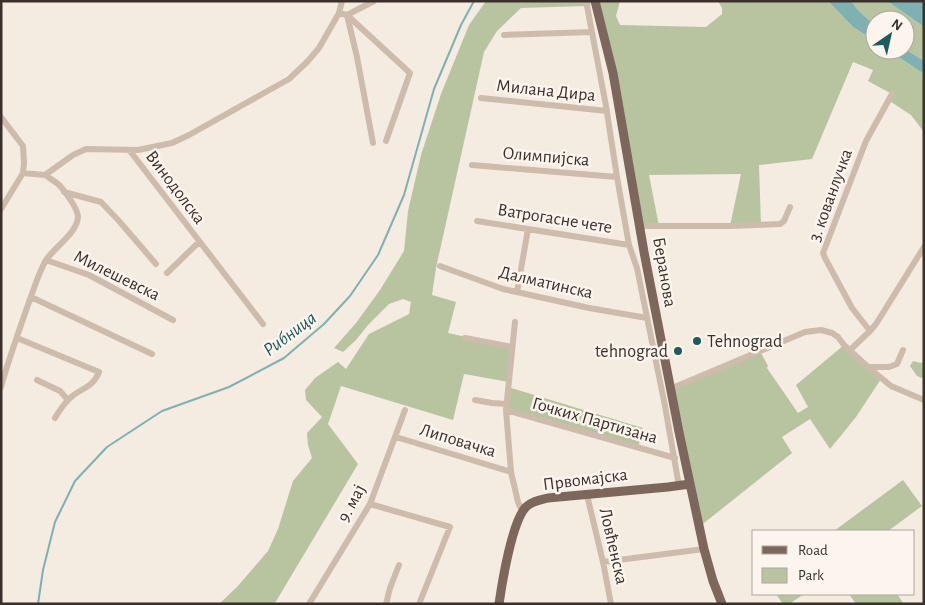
<svg xmlns="http://www.w3.org/2000/svg" width="925" height="605" font-family="'Alegreya Sans',sans-serif">
<style>
.green{fill:#b8c4a0}
.water{fill:#7fb0b2}
.lines{fill:none;stroke-linecap:round;stroke-linejoin:round}
.stream{stroke:#7fb0b2;stroke-width:2}
.minor{stroke:#cdbbac;stroke-width:6}
.major{stroke:#7d675c;stroke-width:9}
.poi-dot{fill:#1f5a5e;stroke:#fbf5ee;stroke-width:2}
.labels{text-anchor:middle;stroke-width:5;stroke-linejoin:round;paint-order:stroke}
.street-label{font-size:18px;fill:#3b302b;stroke:#fbf5ee}
.poi-label{font-size:18px;fill:#3b302b;stroke:#fbf5ee;text-anchor:start}
.water-label{font-size:19px;font-style:italic;fill:#1f5a5e;stroke:#fbf5ee}
</style>
<rect width="100%" height="100%" fill="#f4ebe1"/>
<path class="green" d="M486 1H586L587 6 521 8 497 31 484 52 436 268 432 295 456 302 448 333 512 347 509 382 464 374 453 420 341 386 328 424 358 464 275 603 219 604 237 587 268 551 278 529 293 481 312 458 308 445 307 433 322 417 306 400 305 390 315 378 338 362 346 369 369 334 409 314 411 302 403 299 389 304 368 325 356 340 343 352 334 348 356 323 380 290 404 251 408 211 421 155 441 94 469 25Z
M595 1H620L616 16 620 25 706 27 722 14V8L718 1H828L853 27 875 41V50H888L924 74V132L911 115 888 100 892 94 868 81 873 70 853 62 812 159 759 165 761 226H730L741 174 649 175 659 226H640Z
M851 1H887L920 24 924 27V61L905 49V20H875V26L857 9Z
M844 345 881 379 856 417 830 449 810 419 782 437 792 453 699 527 670 389 760 351 768 366 767 368 798 413 808 407 796 385Z
M913 361 921 363 924 362V379L917 376 910 366Z
M508 387 643 428 638 448 506 410Z
M903 480 922 506 888 531H834Z
M776 594H804L789 604H783Z
M849 594H897L904 604H856Z"/>
<path class="water" d="M828 1H851L857 9 875 26V41L853 27Z
M887 1H924V27L920 24Z
M905 49 924 61V74L888 50H905Z"/>
<g class="lines">
<path class="stream" d="M38 604 43 570 55 522 75 481 107 447 162 411 229 387 284 358 324 324 350 296 378 255 404 195 434 89 461 25 474 1"/>
<path class="minor" d="M588 1 587 6 606 106 617 177 629 245 637 268 665 406 679 486
M343 14 347 15 374 1
M347 15 410 73 386 141
M347 15 357 57 373 143
M504 35 592 32
M481 98 607 111
M1 117 23 146 24 163 23 173 1 209
M130 151 263 324
M472 165 617 177
M23 173 45 175 73 155 86 149 138 150 172 143 189 135 289 79 307 62 319 48 339 13 342 1
M64 192 101 202 119 221 156 264
M477 221 629 245
M640 226H730L780 224 784 221 790 207
M46 260 89 275 173 320
M440 266 503 289 589 308 647 318
M167 273 199 242
M517 292 528 229
M31 297 152 354
M515 322 506 410 511 472 518 502 520 507 524 510
M870 331 852 308 825 258 823 253 866 141 892 94
M17 338 99 372C93 388 81 388 70 398 64 404 59 411 55 418
M465 338 512 347
M850 350 870 331 876 324 924 247
M868 367H889L897 364 903 350
M37 380 60 391 68 400
M1 387C9 358 20 328 30 299 35 286 39 272 46 260 55 247 77 233 78 217 78 209 66 193 61 187 57 182 50 179 45 175
M670 389 805 332 821 330 832 333 838 337 844 345 868 367 891 386 924 400
M475 400 492 403 506 404
M506 410 675 458
M396 437 511 472
M587 495 603 562 611 604
M370 504 450 527 419 604
M603 562 704 549
M309 604 370 504 405 410
M386 604 390 588 399 565"/>
<path class="major" d="M595 1 613 73 644 252 679 432 704 549 713 581 722 604
M499 604C502 583 512 521 526 507 532 501 540 500 548 498L668 487 690 484"/>
</g>
<g class="poi-dot">
<circle cx="697" cy="341" r="5"/>
<circle cx="678" cy="351" r="5"/>
</g>
<g class="labels">
<g class="street-label">
<text transform="translate(546 90) rotate(6)" y="6">Милана Дира</text>
<text transform="translate(546 156) rotate(5)" y="6">Олимпијска</text>
<text transform="translate(176 187) rotate(53)" y="6">Винодолска</text>
<text transform="translate(830 195) rotate(-70)" y="6">3. кованлучка</text>
<text transform="translate(555 218) rotate(9)" y="6">Ватрогасне чете</text>
<text transform="translate(665 272) rotate(80)" y="6">Беранова</text>
<text transform="translate(117 275) rotate(26)" y="6">Милешевска</text>
<text transform="translate(546 282) rotate(13)" y="6">Далматинска</text>
<text transform="translate(595 420) rotate(16)" y="6">Гочких Партизана</text>
<text transform="translate(458 440) rotate(17)" y="6">Липовачка</text>
<text transform="translate(585 479) rotate(-7)" y="6">Првомајска</text>
<text transform="translate(351 503) rotate(-62)" y="6">9. мај</text>
<text transform="translate(614 546) rotate(77)" y="6">Ловћенска</text>
</g>
<g class="poi-label">
<text x="707" y="347">Tehnograd</text>
<text x="668" y="357" text-anchor="end">tehnograd</text>
</g>
<g class="water-label">
<text transform="translate(289 333) rotate(-37)" y="7">Рибница</text>
</g>
</g>
<rect width="925" height="605" fill="none" stroke="#3b302b" stroke-width="5"/>
<rect x="752" y="530" width="162" height="65" fill="#fbf5ee" stroke="#aea6a0"/>
<rect x="762" y="546" width="25" height="8" fill="#7d675c" stroke="#aea6a0"/>
<text x="798" y="555" font-size="15" fill="#3b302b">Road</text>
<rect x="762" y="568" width="25" height="15" fill="#b8c4a0" stroke="#aea6a0"/>
<text x="798" y="580" font-size="15" fill="#3b302b">Park</text>
<g transform="translate(890 35) rotate(34)"><circle r="24" fill="#fbf5ee" stroke="#aea6a0"/>
<path d="M0-4L9 19L0 12L-9 19Z" fill="#1f5a5e"/>
<text y="-8" font-size="14" font-weight="bold" text-anchor="middle" fill="#3b302b">N</text>
</g>
</svg>
